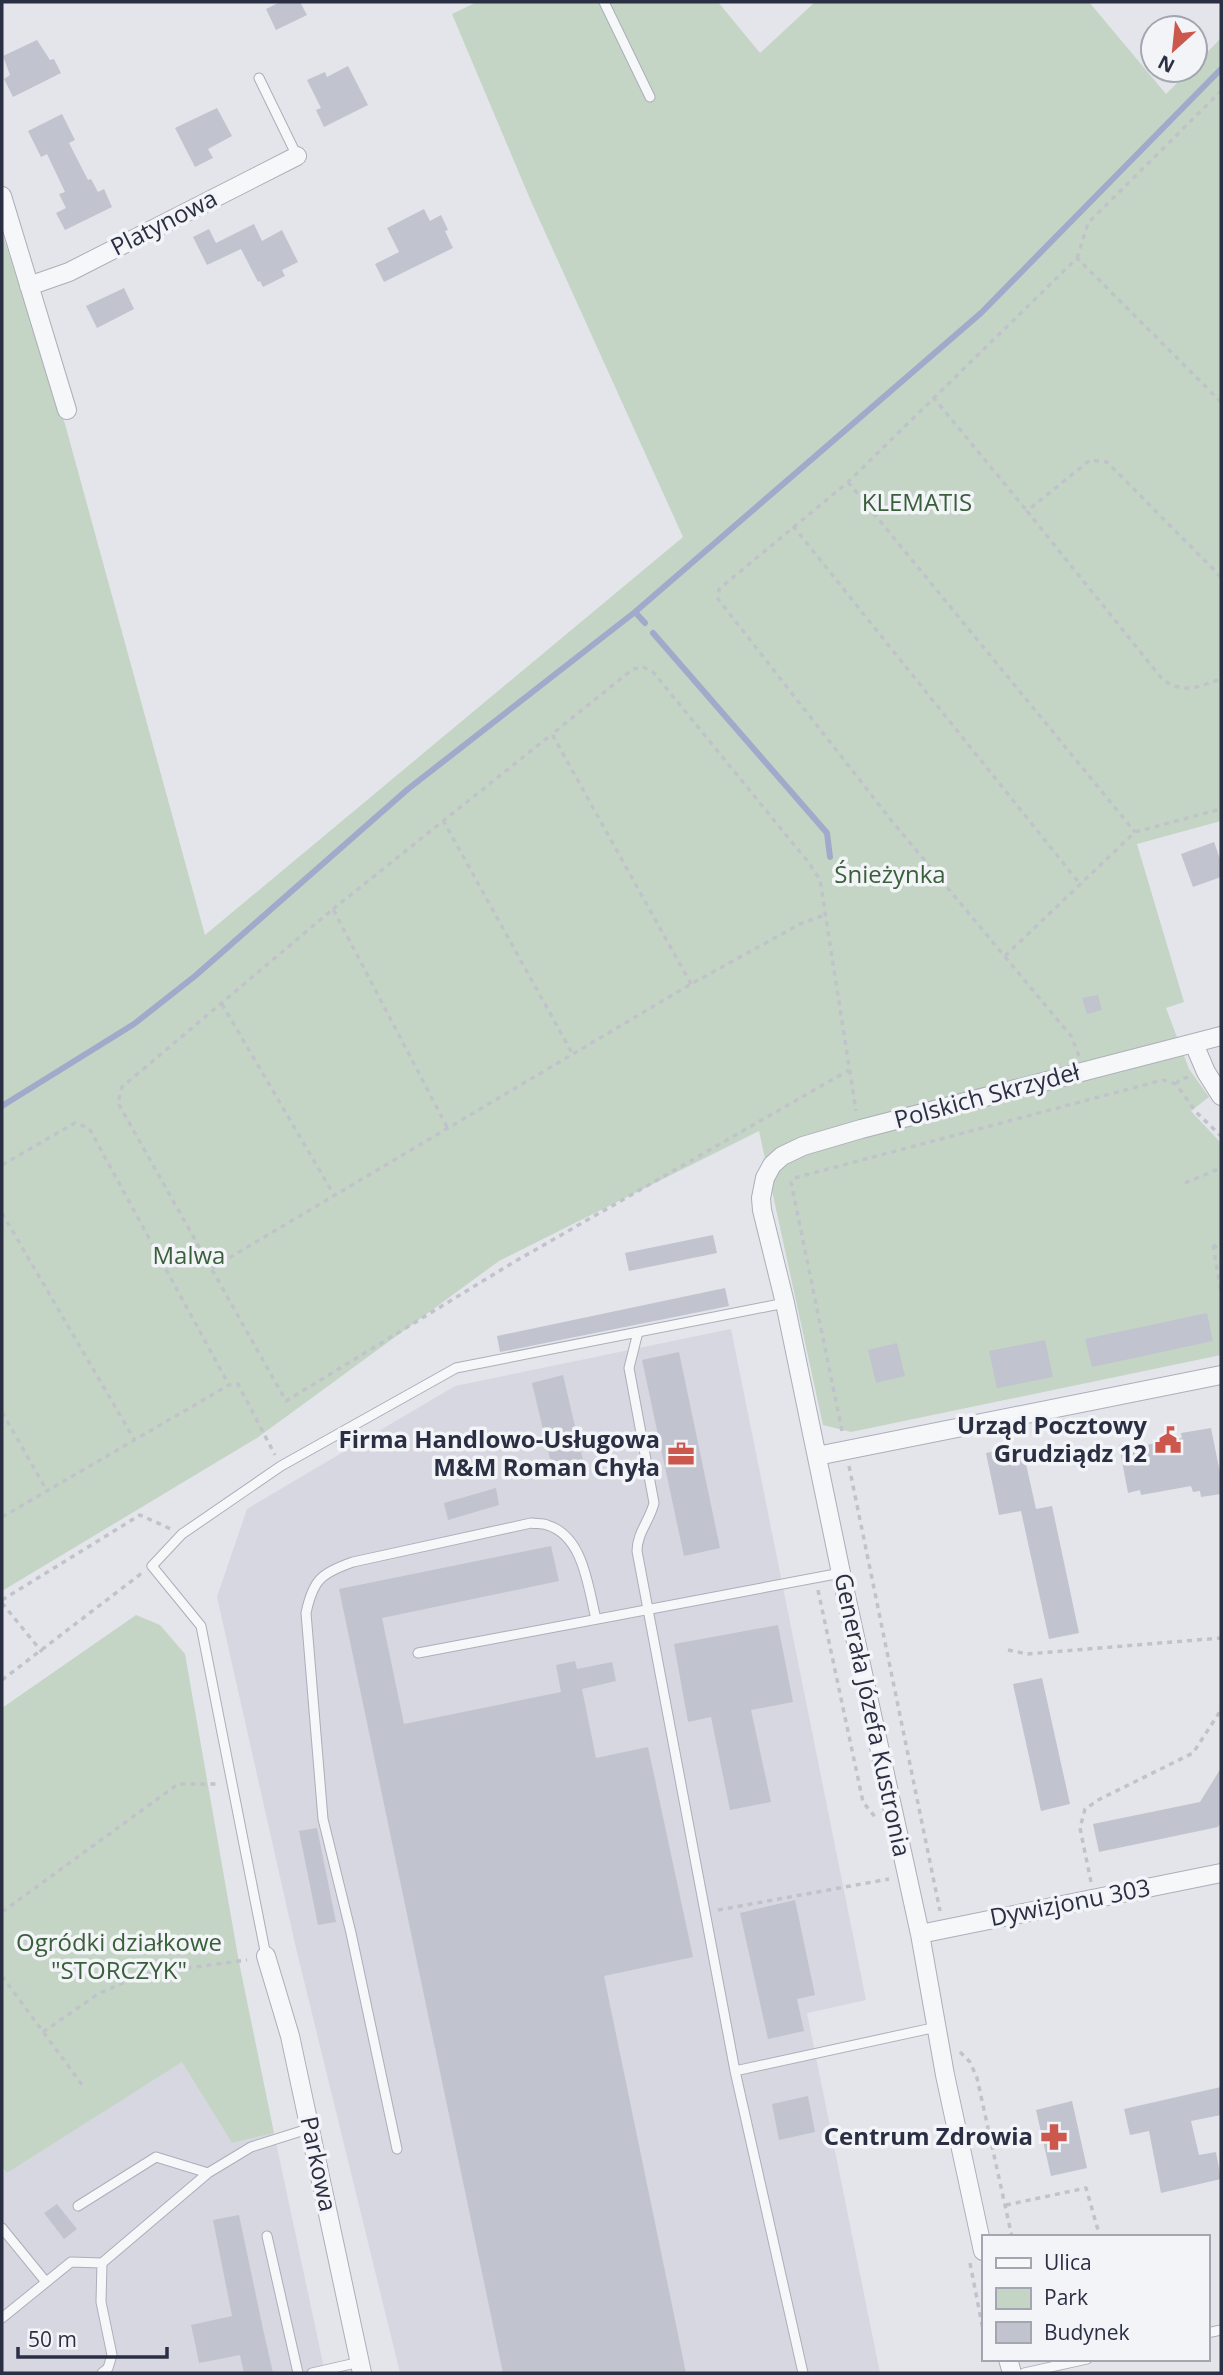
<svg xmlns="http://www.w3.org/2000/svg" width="1223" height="2375" font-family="'Open Sans',sans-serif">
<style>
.built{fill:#d6d7e0}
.green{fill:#c5d5c5}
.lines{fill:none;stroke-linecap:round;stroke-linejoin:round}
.stream{stroke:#a0aaca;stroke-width:6}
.building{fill:#c1c3ce}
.lane-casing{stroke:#acaeb9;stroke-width:11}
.street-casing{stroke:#acaeb9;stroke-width:20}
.path{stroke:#c1c3ca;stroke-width:3.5;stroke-dasharray:5 5;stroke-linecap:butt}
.lane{stroke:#f6f7f9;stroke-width:9}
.street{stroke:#f6f7f9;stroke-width:18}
.labels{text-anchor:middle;stroke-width:7;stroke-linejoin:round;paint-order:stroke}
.street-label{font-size:24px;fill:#2b2f43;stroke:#f3f4f8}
.park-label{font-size:24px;fill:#395f3b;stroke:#f3f4f8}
.poi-label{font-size:24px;font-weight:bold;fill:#2b2f43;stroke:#f3f4f8;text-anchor:end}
</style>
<rect width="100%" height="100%" fill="#e3e5eb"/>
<path class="built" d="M731 1329 866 2000 807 2013 880 2373H400L296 1948 217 1597 247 1509 455 1386Z
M182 2061 232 2143 274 2133 325 2373H2V2167L7 2173Z"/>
<path class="green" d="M477 2H718L760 53 815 2H1089L1166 94 1190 70H1195V65L1221 38V821L1137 844 1184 1002 1166 1008 1189 1069 1209 1097 1191 1111 1221 1143V1355L851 1432 823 1425 759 1131 499 1261 257 1438 2 1591V233L65 424 205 935 683 537 530 199 452 14Z
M136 1615 160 1625 185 1654 239 1962 274 2133 232 2143 182 2062 7 2173 2 2167V1708Z"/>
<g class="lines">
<path class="stream" d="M635 612 645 623
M653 633 827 833 830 857
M2 1106 134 1024 195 976 408 789 635 612 981 313 1221 69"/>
</g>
<path class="building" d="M280 2H300L307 15 276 30 266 9Z
M37 40 50 60 54 59 61 73 13 97 4 79 10 75 3 56Z
M348 66 368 105 324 127 316 110 321 108 307 80 325 72 327 77Z
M217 108 232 136 208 149 213 158 195 167 175 128Z
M62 114 75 140 69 143 88 180 91 179 98 192 104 189 112 207 65 230 56 213 66 208 59 194 65 192 47 154 41 157 28 131Z
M424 209 430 221 441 215 448 230 445 231 453 248 384 282 375 264 399 252 387 228Z
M254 224 262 241 282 230 298 262 282 270 285 276 263 287 260 281 258 282 241 249 207 265 193 237 209 229 216 243Z
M124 288 134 309 97 328 86 306Z
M1214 842 1221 862V877L1193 887 1181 854Z
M1098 995 1102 1010 1087 1014 1082 998Z
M713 1235 717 1253 629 1271 625 1253Z
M725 1288 729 1306 500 1352 497 1336Z
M1207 1313 1213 1341 1092 1367 1085 1339Z
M1045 1340 1053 1377 997 1388 989 1351Z
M897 1343 905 1376 876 1383 868 1350Z
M679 1352 720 1548 684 1556 642 1360Z
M563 1375 585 1469 554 1476 532 1383Z
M1211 1428 1221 1478V1494L1201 1497 1200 1491 1193 1492 1191 1486 1141 1495 1140 1490 1128 1493 1119 1445 1140 1441 1141 1446 1182 1438 1181 1433Z
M1022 1446 1036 1509 1052 1506 1079 1633 1049 1639 1021 1511 999 1515 986 1453Z
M496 1488 499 1505 448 1520 444 1503Z
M551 1546 559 1581 382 1618 404 1724 561 1692 556 1665 575 1661 577 1669 612 1662 616 1681 582 1689 596 1758 648 1747 693 1957 604 1976 686 2373H503L339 1589Z
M778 1625 793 1702 751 1710 771 1802 730 1810 711 1717 688 1722 674 1644Z
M1042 1678 1070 1804 1041 1811 1013 1684Z
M1221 1768V1822L1218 1827 1099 1852 1093 1824 1200 1802Z
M317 1828 336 1922 318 1925 299 1831Z
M795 1900 815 1995 797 1999 804 2031 768 2039 740 1913Z
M1221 2087V2115L1191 2121 1199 2155 1216 2152 1221 2179 1161 2193 1149 2131 1130 2135 1124 2109Z
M808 2096 815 2132 779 2140 772 2104Z
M1072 2101 1087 2168 1051 2176 1036 2110Z
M57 2204 77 2229 64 2239 44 2213Z
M239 2215 263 2329 273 2373H244L240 2355 199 2363 195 2343 191 2325 232 2316 213 2220Z"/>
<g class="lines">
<defs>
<path id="lane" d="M604 2 650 97
M259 78 297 156
M638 1332 629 1368 654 1503C650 1520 637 1533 637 1551L735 2071 803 2373
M418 1653 841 1573
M266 1956 201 1626 152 1566 182 1534 281 1466 456 1368 785 1303
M735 2071 937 2027
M397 2149 351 1933 323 1819 306 1613C313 1580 321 1573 353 1562L531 1523C536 1524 542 1523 547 1525 584 1536 588 1588 596 1619
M78 2206 156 2157 208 2173
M2 2228 46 2282
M267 2236 298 2373
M2 2318 71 2262 102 2263 208 2173 251 2147 311 2128
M1207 2333 1221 2330
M102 2373 108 2368 112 2355 101 2302 102 2263
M312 2373 360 2362
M1024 2373 1087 2359"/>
<path id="street" d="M2 196 67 410
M29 286 69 272 297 156
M1194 1044 1206 1072 1221 1096
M817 1456 1221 1375
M920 1934 1221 1873
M266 1956 290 2036 362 2373
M983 2251 945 2075 920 1934 841 1573 785 1303 762 1210 761 1198 765 1178 772 1165 782 1156 803 1146 861 1129 1221 1036
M1008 2359 1012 2373"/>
</defs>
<use href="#lane" class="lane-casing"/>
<use href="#street" class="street-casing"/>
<path class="path" d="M1077 258 1088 223 1221 91
M933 397 1027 511
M848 482 1135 832
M793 526 1080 884
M1221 577 1107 462 1090 460 1027 511 1163 680C1186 694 1197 687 1221 679
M443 820 572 1053
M333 909 552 734
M1005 956 1135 832 1221 809
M691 984 552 734 633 669 643 667 653 672 809 863 820 880 856 1111
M222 1004 334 1195
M1079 1056 1071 1036 891 820 718 599 719 589 848 482 1077 258 1221 402
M1176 1084 1180 1079 1189 1077
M447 1127 333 909 122 1087 118 1103 286 1401 514 1262 849 1070
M2 1165 75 1123 89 1128 229 1385
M1185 1183 1221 1168
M2 1213 134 1439
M1213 1245 1221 1292
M1213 1245 1221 1249
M212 1268 691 984 800 924 827 914
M2 1412 46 1489
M842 1431 791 1182 794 1178 1163 1080 1176 1084 1196 1112 1221 1136
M849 1466 940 1911
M2 1517 229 1385 238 1384 275 1455
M818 1590 863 1802 876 1818
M2 1600 140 1515 171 1529
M2 1603 42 1652
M1008 1650 1027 1654 1221 1638
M2 1680 142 1573
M1091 1882 1080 1828 1085 1809 1100 1799 1193 1753 1221 1710
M718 1910 889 1879
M2 1912 178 1784H217
M2 1976 83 2086
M43 2032 98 1994 143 1974 247 1960
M960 2052 970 2062 977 2078 1012 2237
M1006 2205 1086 2188 1100 2237
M970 2263 983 2330"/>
<use href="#lane" class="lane"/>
<use href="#street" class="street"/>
</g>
<defs>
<symbol id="civic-bare" viewBox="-9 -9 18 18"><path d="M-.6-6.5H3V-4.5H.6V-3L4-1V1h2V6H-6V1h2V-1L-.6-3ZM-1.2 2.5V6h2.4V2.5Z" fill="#cc574d" stroke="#f3f4f8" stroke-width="2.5" paint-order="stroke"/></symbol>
<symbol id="office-bare" viewBox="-9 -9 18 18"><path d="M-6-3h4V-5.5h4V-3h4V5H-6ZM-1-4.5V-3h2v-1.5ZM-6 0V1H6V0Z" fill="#cc574d" stroke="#f3f4f8" stroke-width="2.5" paint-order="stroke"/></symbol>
<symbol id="pharmacy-bare" viewBox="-9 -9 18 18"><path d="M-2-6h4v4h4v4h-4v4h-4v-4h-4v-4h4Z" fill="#cc574d" stroke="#f3f4f8" stroke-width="2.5" paint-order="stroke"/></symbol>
</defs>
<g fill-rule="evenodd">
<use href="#civic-bare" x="1149" y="1421" width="38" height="38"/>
<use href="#office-bare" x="662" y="1435" width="38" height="38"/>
<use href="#pharmacy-bare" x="1035" y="2118" width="38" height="38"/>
</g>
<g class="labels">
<g class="street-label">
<text transform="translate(164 223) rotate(-27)" y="8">Platynowa</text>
<text transform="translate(987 1096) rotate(-15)" y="8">Polskich Skrzydeł</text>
<text transform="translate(872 1715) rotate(78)" y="8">Generała Józefa Kustronia</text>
<text transform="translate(1070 1903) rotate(-11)" y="8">Dywizjonu 303</text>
<text transform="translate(318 2164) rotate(78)" y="8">Parkowa</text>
</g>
<g class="park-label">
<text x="917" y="511">KLEMATIS</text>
<text x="890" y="883">Śnieżynka</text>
<text x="189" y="1264">Malwa</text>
<text x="119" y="1951">Ogródki działkowe<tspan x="119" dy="28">"STORCZYK"</tspan></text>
</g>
<g class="poi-label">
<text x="1147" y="1434">Urząd Pocztowy<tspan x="1147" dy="28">Grudziądz 12</tspan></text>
<text x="660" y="1448">Firma Handlowo-Usługowa<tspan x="660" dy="28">M&amp;M Roman Chyła</tspan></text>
<text x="1033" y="2145">Centrum Zdrowia</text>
</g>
</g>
<rect width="1223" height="2375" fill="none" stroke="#2b2f43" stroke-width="7"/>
<rect x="982" y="2235" width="228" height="126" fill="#f3f4f8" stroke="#a3a5b0" stroke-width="2"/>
<rect x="996" y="2258" width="35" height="10" fill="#f6f7f9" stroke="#a3a5b0" stroke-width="2"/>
<text x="1044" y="2270" font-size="21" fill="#2b2f43">Ulica</text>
<rect x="996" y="2288" width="35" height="21" fill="#c5d5c5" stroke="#a3a5b0" stroke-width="2"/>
<text x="1044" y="2305" font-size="21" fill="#2b2f43">Park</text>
<rect x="996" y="2322" width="35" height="21" fill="#c1c3ce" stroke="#a3a5b0" stroke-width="2"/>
<text x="1044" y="2340" font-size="21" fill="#2b2f43">Budynek</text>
<g transform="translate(1174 49) rotate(207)"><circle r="33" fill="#f3f4f8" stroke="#a3a5b0" stroke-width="2"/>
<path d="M0-5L12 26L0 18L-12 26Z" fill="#cc574d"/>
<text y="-10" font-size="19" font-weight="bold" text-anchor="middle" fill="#2b2f43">N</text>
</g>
<path d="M18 2347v10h149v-10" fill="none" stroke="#2b2f43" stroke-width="3.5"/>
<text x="28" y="2347" font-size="21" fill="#2b2f43" stroke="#f3f4f8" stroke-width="5" paint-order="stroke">50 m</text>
</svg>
